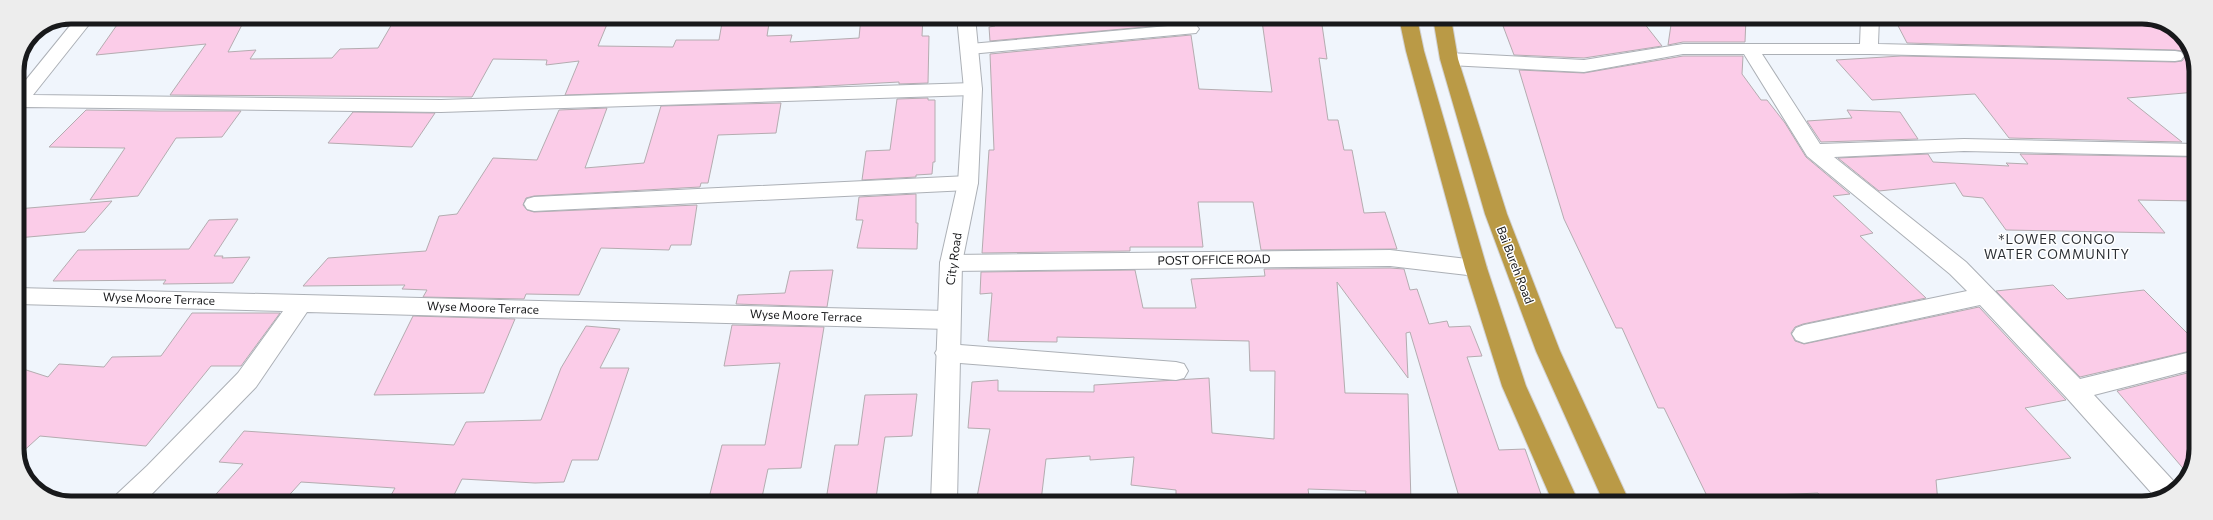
<svg xmlns="http://www.w3.org/2000/svg" width="2213" height="520" font-family="Commissioner,sans-serif">
<style>
.building{fill:#fbcce8;stroke:#b4acb0}
.lines{fill:none;stroke-linecap:round;stroke-linejoin:round}
.minor-casing{stroke:#acb0b6;stroke-width:2}
.secondary-casing{stroke:#acb0b6;stroke-width:2}
.trunk-casing{stroke:#d1d1d1;stroke-width:2}
.minor{fill:#fff;fill-rule:evenodd}
.secondary{fill:#fff;fill-rule:evenodd}
.trunk{fill:#ba9a46;fill-rule:evenodd}
.labels{text-anchor:middle;stroke-width:3;stroke-linejoin:round;paint-order:stroke}
.street-label{font-size:12px;fill:#18191b;stroke:#fff}
.neighbourhood-label{font-size:13px;letter-spacing:1px;fill:#2b2f34;stroke:#fff}
.rim{fill:none;stroke:#18191b;stroke-width:5}
</style>
<rect width="100%" height="100%" fill="#f0f5fc"/>
<path class="building" d="M163 17H246L228 52 256 50 250 59 332 58 340 49 378 48 396 17H610L598 46 673 47 676 40H719L723 17H770L767 36 792 35 790 42 859 38 861 17H923L922 36H929L928 83 899 84V82L807 87 565 95 579 61 546 65 547 60 493 59 472 97 170 95 206 44 96 55 119 22Z
M994 17 1033 18V21L1098 18H1188L1189 23 990 41 989 27 995 26Z
M1276 18H1321L1327 59 1319 58 1328 120H1338L1344 150H1352L1364 213 1385 212 1397 249 1261 250 1253 202H1198L1203 247H1130V251L982 253 989 150H994L990 54 1191 35 1199 89 1272 92 1262 21 1277 22Z
M1500 18H1570L1572 22 1640 18 1662 46 1584 58 1514 55Z
M1672 18H1746L1745 42H1683L1668 45Z
M1894 18H2095L2100 23 2159 22 2183 36 2196 67V92L2127 98 2182 142 2009 138 1975 94 1872 100 1836 60 1901 56 2175 62 2182 61 2186 56 2182 51 2175 50 1907 43Z
M1683 56H1743L1742 74 1761 100H1767L1785 123 1806 157 1850 194 1833 196 1873 233 1860 236 1926 298 1803 324 1795 327 1791 333 1795 341 1804 344 1979 307 2066 400 2025 408 2071 458 1936 480 1938 503H1824L1818 493 1708 498 1664 408H1658L1622 328H1616L1564 219 1519 70 1584 73Z
M928 98V100H935V162H933L932 174 916 175V177L862 180 866 151 890 150 897 99Z
M781 103 776 133 718 135 708 183H701L700 187 534 196 526 198 523 205 527 210 534 212 697 205 691 245H671L669 250 601 248 579 295 526 294 524 299 423 297 427 290 402 289 405 285 303 286 328 258 426 251 439 216 457 214 493 158 537 160 559 110 607 108 585 168 644 163 661 106Z
M86 110 159 111H241L222 137 176 138 138 196 90 200 125 148 49 147Z
M1847 110 1900 112 1918 139 1821 142 1807 121 1852 118Z
M353 112 435 113 412 147 328 143Z
M1928 154 1933 162 2009 166 2006 163 2028 164 2020 154 2196 157V201L2138 200 2165 233 2006 230 1983 198 1963 196 1955 183 1879 191 1838 158Z
M916 194V223H918L917 249 857 248 863 220H856L859 197Z
M112 201 85 232 17 238V209Z
M238 219 214 256H223L222 258 250 257 233 283 163 284 166 280 53 281 78 250 189 249 209 220Z
M1390 268 1404 269 1410 290 1417 289 1429 324 1447 321 1449 327 1470 326 1482 356 1467 357 1499 450 1525 449 1542 497 1460 500 1410 332 1406 333 1408 378 1337 282 1345 393 1408 394 1411 503H1364L1366 491 1308 489 1310 503 1176 502V490L1131 485 1134 457 1090 460V456L1046 459 1041 501 977 497 990 429 968 428 972 382 998 380V391L1094 392V385L1209 378 1212 433 1274 439 1275 371H1250L1249 341 1057 337V342L988 341 992 293 980 294 981 272 1135 270 1143 308H1196L1191 279 1265 276 1264 269Z
M833 270 827 307 736 304 738 295 785 293 790 271Z
M2053 285 2067 299 2144 290 2195 341V350L2080 377 1996 291Z
M192 313H280L241 366H211L146 446 40 436 18 456 17 367 48 377 59 364 104 367 112 357 161 356Z
M413 316 515 319 484 393 374 395Z
M732 325 824 327 801 468 768 469 761 502H708L722 445H765L780 363 724 366Z
M586 326 620 329 600 368H629L598 460H572L564 482 535 483 462 479 453 497 420 496 417 502 389 499 395 488 301 482 283 502H209L243 464 219 462 244 431 454 445 466 422 541 420 561 368Z
M2195 371V460L2187 473 2117 391Z
M917 394 912 436 885 437 876 498 826 500 835 445H858L865 395Z"/>
<g class="lines">
<defs>
<path id="minor" d="M77 17H95L33 95 441 100 973 83 980 85 982 89 980 93 973 95 441 112 25 107 17 110V91Z
M1861 18H1879L1878 44 2175 51 2181 52 2184 56 2181 60 2175 61 1869 54H1762L1820 144 1964 139 2196 144V156L1964 151 1834 157 1966 262 2080 379 2195 351V369L2094 395 2178 486 2175 492 2156 498 2066 397 1980 305 1804 343 1796 340 1792 334 1796 328 1804 325 1967 291 1950 274 1807 156 1744 54H1683L1584 72 1449 65 1443 63 1440 59 1443 55 1449 53 1584 60 1683 44H1860Z
M1190 24 1196 25 1199 29 1196 33 970 54 964 53 961 49 964 45 970 44Z
M968 176 975 178 978 183 975 188 968 190 534 211 527 209 524 204 527 199 534 197Z
M1390 250 1476 260 1484 262 1487 268 1484 274 1476 276 1390 266 951 271 943 269 940 263 943 257 951 255Z
M17 288 948 311 956 314 960 320 956 326 948 329 307 312 256 387 144 502H113L117 494 147 466 238 373 283 311 17 304Z
M947 344 1176 362 1184 364 1188 371 1184 378 1176 380 947 362 939 359 935 353 939 347Z"/>
<path id="secondary" d="M957 17H975L982 89 978 183 962 263 957 502H931L940 263 958 183 964 89Z"/>
<path id="trunk" d="M1399 18H1417L1424 51 1487 268 1526 386 1579 503H1553L1502 386 1465 268 1406 51Z
M1433 18H1451L1458 59 1507 214 1560 351 1630 503H1604L1536 351 1485 214 1440 59Z"/>
</defs>
<use href="#minor" class="minor-casing"/>
<use href="#secondary" class="secondary-casing"/>
<use href="#trunk" class="trunk-casing"/>
<use href="#minor" class="minor"/>
<use href="#secondary" class="secondary"/>
<use href="#trunk" class="trunk"/>
</g>
<g class="labels">
<g class="street-label">
<text transform="translate(954 259) rotate(-82)" y="4">City Road</text>
<text transform="translate(1214 260) rotate(-1)" y="4">POST OFFICE ROAD</text>
<text transform="translate(1515 265) rotate(69)" y="4">Bai Bureh Road</text>
<text transform="translate(159 299) rotate(2)" y="4">Wyse Moore Terrace</text>
<text transform="translate(483 308) rotate(2)" y="4">Wyse Moore Terrace</text>
<text transform="translate(806 316) rotate(2)" y="4">Wyse Moore Terrace</text>
</g>
<g class="neighbourhood-label">
<text x="2057" y="244">*LOWER CONGO<tspan x="2057" dy="15">WATER COMMUNITY</tspan></text>
</g>
</g>
<path d="M0 0H2213V520H0ZM71 24H2142A47 47 0 0 1 2189 71V449A47 47 0 0 1 2142 496H71A47 47 0 0 1 24 449V71A47 47 0 0 1 71 24Z" fill="#ededed" fill-rule="evenodd"/>
<path class="rim" d="M71 24H2142A47 47 0 0 1 2189 71V449A47 47 0 0 1 2142 496H71A47 47 0 0 1 24 449V71A47 47 0 0 1 71 24Z"/>
</svg>
